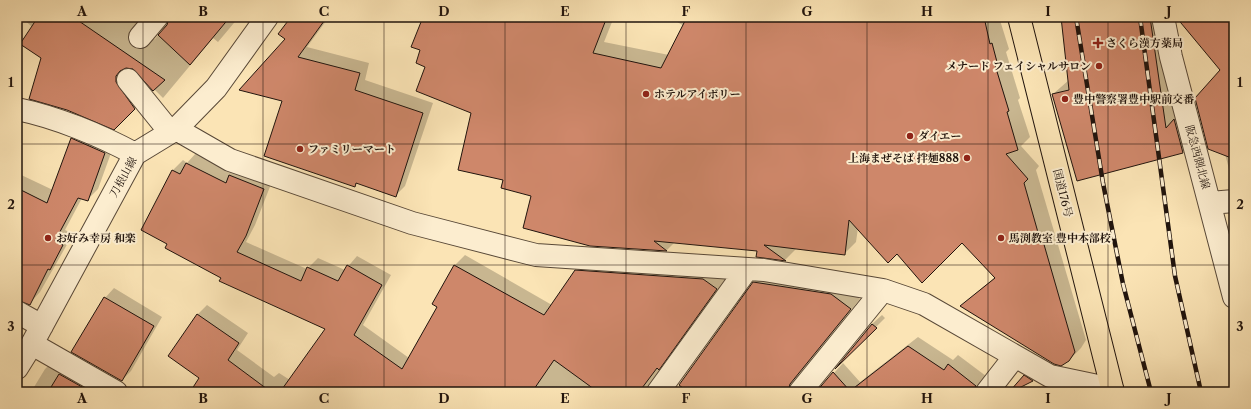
<svg xmlns="http://www.w3.org/2000/svg" width="1251" height="409" font-family="'Libre Caslon Text','Noto Serif JP',serif">
<style>
.shadow{fill:#0003}
.building{fill:#ce876a;stroke:#21140d}
.lines{fill:none;stroke-linecap:round;stroke-linejoin:round}
.minor-casing{stroke:#584837;stroke-width:24}
.highway-casing{stroke:#21140d;stroke-width:24}
.minor{stroke:#fcedcf;stroke-width:22}
.highway{stroke:#fbe4b5;stroke-width:22}
.rail-casing{stroke:#21140d;stroke-width:4.5}
.rail{stroke:#fcedcf;stroke-width:3;stroke-dasharray:9;stroke-linecap:butt}
.grid{fill:none;stroke:#21140d;stroke-width:1;stroke-opacity:0.55}
.poi-dot{fill:#8f2418;stroke:#fcedcf;stroke-width:1.5}
.labels{text-anchor:middle;stroke-width:4;stroke-linejoin:round;paint-order:stroke}
.poi-label{font-size:11px;font-weight:bold;fill:#21140d;stroke:#fcedcf;text-anchor:start}
.street-label{font-size:11px;fill:#21140d;stroke:#fcedcf}
.neatline{fill:none;stroke:#21140d;stroke-width:1.5}
.grid-label{font-size:13px;text-anchor:middle;font-weight:bold;fill:#21140d}
</style>
<rect width="100%" height="100%" fill="#fbe4b5"/>
<filter id="stains"><feTurbulence type="fractalNoise" baseFrequency=".005" numOctaves="4"/><feColorMatrix values="0 0 0 0 .2 0 0 0 0 .09 0 0 0 0 .02 0 0 0 .5 -.17"/></filter>
<radialGradient id="worn" r=".72"><stop offset=".6" stop-color="#630" stop-opacity="0"/><stop offset="1" stop-color="#630" stop-opacity=".3"/></radialGradient>
<path class="shadow" d="M21 17H142L136 24 148 41 155 39 170 20V17H239L218 42 213 38 163 98 133 68 125 67 124 73 144 99 114 128 50 43Z
M292 17H329L307 47 369 63 365 80 433 103 405 186 395 196 357 183 355 186 283 100 287 39Z
M424 17H614L604 42 669 55 684 26 669 17H999L1009 49 1006 52 1020 98 1018 100 1030 137 1021 146 1039 166 1036 170 1086 340 1081 348 1069 360 961 306 995 277 962 242 897 253 858 228 856 242 844 254 797 248 785 260 757 256 758 250 675 242 667 250 590 245 532 195 504 180 472 112 427 67 421 50Z
M1062 17H1165L1197 138 1183 152 1078 179 1053 94 1069 80Z
M1177 17H1234V188L1225 154 1222 70Z
M82 128 115 142 98 189 87 200 82 198 65 230 73 234 40 292 30 303 17 299V173L53 190 72 139Z
M196 153 233 172 273 179 255 225 246 242 307 269 318 258 345 270 357 256 391 275 363 325 409 358 438 306 434 304 455 265 465 255 552 305 576 271 586 261 713 269 726 279 657 374 655 381 660 392H191L201 378 197 315 207 305 248 333 237 350 274 377 279 373 290 380 326 329 142 230 173 170 183 160 187 163Z
M764 272 841 284 860 299 800 373 797 379 802 392H675L754 282Z
M114 288 162 317 131 371 122 380 105 298Z
M882 315 885 318 847 356 872 324Z
M918 337 953 360 958 355 986 376 989 392H817L843 363 860 382Z
M58 356 121 392H31L45 369Z
M1040 361 1047 365 1032 380 1011 391Z"/>
<path class="building" d="M38 17H73L165 80 153 91 133 69 126 68 120 71 116 76V82L135 109 114 130 67 110 29 99 41 58 20 44Z
M169 17H230L190 65 158 35 167 25Z
M291 17H327L298 57 360 73 355 90 423 113 396 197 356 183 355 187 264 156 282 101 239 90 285 39 278 34Z
M423 17H607L593 53 661 68 687 17H984L990 44 992 43 997 62 995 65 1009 111 1007 112 1018 150 1006 154 1028 179 1024 183 1041 243 1043 241 1075 352 1069 361 1061 366 1054 364 960 306 995 278 962 243 922 283 897 254 888 263 849 220 845 255 764 245 786 261 756 257 757 251 654 241 667 251 590 246 523 228 531 196 501 188 503 180 458 170 471 113 416 91 425 67 416 63 420 50 411 47Z
M1061 17H1150L1166 128 1174 119 1183 153 1077 181 1052 94 1069 90Z
M1176 17H1234V159L1208 149 1195 98 1220 70Z
M71 138 105 153 88 201 78 198 55 241 63 245 50 270 48 269 30 305 17 300V188L47 203Z
M186 163 226 183 229 175 264 189 246 236 237 252 301 281 307 267 338 281 347 265 382 285 354 335 402 369 437 307 432 304 454 265 544 315 575 270 703 279 717 289 659 370 657 368 639 392H598L554 360 532 392H280L325 329 219 281 221 278 165 248 167 244 141 230 172 170 180 174Z
M753 282 831 294 851 309 790 384 788 392H688L679 385Z
M104 297 154 326 122 381 71 352Z
M197 314 239 343 228 360 271 392H190L199 378 168 356Z
M872 324 877 328 835 369Z
M908 346 944 370 948 364 976 386 975 392H816L833 372 850 391Z
M59 374 91 392H48Z
M1024 375 1033 381 1011 392 1010 391Z"/>
<g class="lines">
<defs>
<path id="minor" d="M1163 17 1171 57 1234 297
M140 37 157 17
M128 80 170 132
M17 109C56 117 100 135 135 154
M176 129 230 160 412 223 536 255 764 270 883 290 924 304 1050 376 1112 389
M1210 203 1234 201
M17 312 42 326
M32 344 116 392
M17 368 32 344 135 154 176 129 216 88 267 17
M658 392 747 269
M800 392 883 290
M987 392 1015 356"/>
<path id="highway" d="M1019 17 1113 392"/>
</defs>
<use href="#minor" class="minor-casing"/>
<use href="#highway" class="highway-casing"/>
<use href="#minor" class="minor"/>
<use href="#highway" class="highway"/>
<defs>
<path id="rail" d="M1076 17 1103 183 1123 284 1151 392
M1140 17 1175 276 1201 392"/>
</defs>
<use href="#rail" class="rail-casing"/>
<use href="#rail" class="rail"/>
</g>
<path class="grid" d="M143 17V392M263 17V392M384 17V392M505 17V392M626 17V392M746 17V392M867 17V392M988 17V392M1108 17V392M17 144H1234M17 265H1234"/>
<g class="poi-dot">
<path d="M1096 37h4v4h4v4h-4v4h-4v-4h-4v-4h4z"/>
<circle cx="1099" cy="66" r="4"/>
<circle cx="646" cy="94" r="4"/>
<circle cx="1065" cy="99" r="4"/>
<circle cx="910" cy="136" r="4"/>
<circle cx="300" cy="149" r="4"/>
<circle cx="967" cy="158" r="4"/>
<circle cx="48" cy="238" r="4"/>
<circle cx="1001" cy="238" r="4"/>
</g>
<g class="labels">
<g class="poi-label">
<text x="1106" y="47">さくら漢方薬局</text>
<text x="1091" y="70" text-anchor="end">メナード フェイシャルサロン</text>
<text x="654" y="98">ホテルアイボリー</text>
<text x="1073" y="103">豊中警察署豊中駅前交番</text>
<text x="918" y="140">ダイエー</text>
<text x="308" y="153">ファミリーマート</text>
<text x="959" y="162" text-anchor="end">上海まぜそば 拌麺888</text>
<text x="56" y="242">お好み幸房 和楽</text>
<text x="1009" y="242">馬渕教室 豊中本部校</text>
</g>
<g class="street-label">
<text transform="translate(1198 157) rotate(75)" y="4">阪急西側北線</text>
<text transform="translate(123 177) rotate(-61)" y="4">刀根山線</text>
<text transform="translate(1063 193) rotate(76)" y="4">国道176号</text>
</g>
</g>
<rect width="1251" height="409" fill="none" stroke="#fbe4b5" stroke-width="44"/>
<rect x="22" y="22" width="1207" height="365" class="neatline"/>
<g class="grid-label">
<text x="82" y="16">A</text>
<text x="203" y="16">B</text>
<text x="324" y="16">C</text>
<text x="444" y="16">D</text>
<text x="565" y="16">E</text>
<text x="686" y="16">F</text>
<text x="807" y="16">G</text>
<text x="927" y="16">H</text>
<text x="1048" y="16">I</text>
<text x="1169" y="16">J</text>
<text x="11" y="87">1</text>
<text x="1240" y="87">1</text>
<text x="11" y="209">2</text>
<text x="1240" y="209">2</text>
<text x="11" y="331">3</text>
<text x="1240" y="331">3</text>
<text x="82" y="403">A</text>
<text x="203" y="403">B</text>
<text x="324" y="403">C</text>
<text x="444" y="403">D</text>
<text x="565" y="403">E</text>
<text x="686" y="403">F</text>
<text x="807" y="403">G</text>
<text x="927" y="403">H</text>
<text x="1048" y="403">I</text>
<text x="1169" y="403">J</text>
</g>
<rect width="100%" height="100%" filter="url(#stains)"/>
<rect width="100%" height="100%" fill="url(#worn)"/>
</svg>
